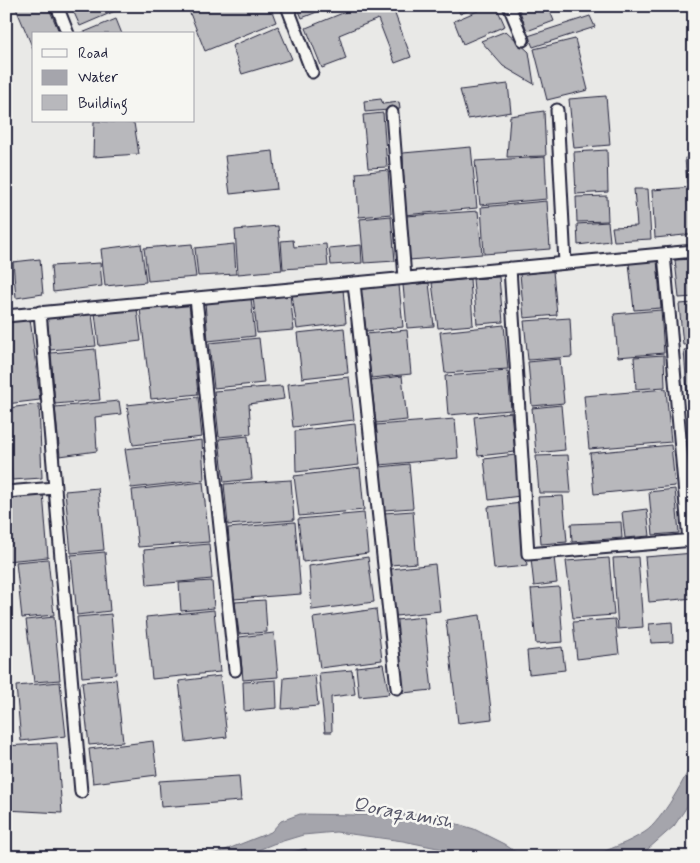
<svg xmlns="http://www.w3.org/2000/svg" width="700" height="863" font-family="Mynerve,sans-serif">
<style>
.water{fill:#a5a5ac;stroke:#71717f}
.building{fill:#b8b8bc;stroke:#22223b}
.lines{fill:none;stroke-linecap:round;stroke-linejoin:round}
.street-casing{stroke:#22223b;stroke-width:15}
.street{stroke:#f6f6f2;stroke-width:11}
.labels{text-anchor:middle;stroke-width:5;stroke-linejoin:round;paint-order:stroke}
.water-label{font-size:20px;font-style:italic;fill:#565668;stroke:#f6f6f2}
</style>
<rect width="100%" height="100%" fill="#e9e9e7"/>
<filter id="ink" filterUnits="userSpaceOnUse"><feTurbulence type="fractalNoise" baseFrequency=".02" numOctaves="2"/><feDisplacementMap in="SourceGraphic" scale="10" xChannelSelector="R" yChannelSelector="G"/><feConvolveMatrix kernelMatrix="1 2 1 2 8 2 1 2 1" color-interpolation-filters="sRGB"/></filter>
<g filter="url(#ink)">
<path class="water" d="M694 757V796L674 826 639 857H591C609 849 628 843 645 832 661 822 688 775 694 757Z
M300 814 355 815 424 814 474 829 504 844 523 857H471L467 854 403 841 336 832 303 835 273 844 241 857H202L223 851 271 832 281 821Z"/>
<path class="building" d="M15 6H48L60 34H34V51Z
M71 6H113L115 11 80 26Z
M187 6H270L276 22 205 51Z
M297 6H329V7L302 18Z
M360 6H392L411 57 395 63 378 19 339 35 346 59 322 68 306 28Z
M457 6H479L460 14Z
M489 6H496L505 26 463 44 454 21Z
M518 6H548L554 21 527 31Z
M590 16 595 27 533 47 528 36Z
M116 19 122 34H83L82 33Z
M278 26 292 59 242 74 232 46Z
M506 31 529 52 534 84 503 66 481 41Z
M575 39 588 90 547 100 534 49Z
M508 84 511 112 468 119 460 90Z
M689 93H694V154H692Z
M606 96 610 145 574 148 569 99Z
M381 99 383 104 399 102 400 109 365 112 364 101Z
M544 111 546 156 507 157 510 116Z
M383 113 387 167 368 168 363 115Z
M94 121 134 123 139 154 93 157Z
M471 147 477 208 405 215 403 153Z
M607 150 608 192 576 194 574 152Z
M273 151 277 189 230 194 225 156Z
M545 157 547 199 480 205 475 161Z
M694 157V183H687L685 158Z
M388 170 391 214 359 217 356 173Z
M694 187V234L655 238 652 190Z
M634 189H648L651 239 614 241 612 227 637 226Z
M607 196 608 221 577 222 576 197Z
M547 201 550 249 484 254 481 207Z
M478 211 482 254 409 260 406 216Z
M391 216 395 261 364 263 360 219Z
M608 222 610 241 578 245 577 224Z
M278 226 282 270 238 274 235 230Z
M293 240 294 247 326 244 328 266 283 269 281 241Z
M141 244 146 282 105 286 101 249Z
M192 244 196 277 148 281 144 248Z
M234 244 236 274 198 276 195 248Z
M361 245 362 263 331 265 329 248Z
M40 259 43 294 16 298 13 262Z
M694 259V297L679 298 675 260Z
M657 260 661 308 634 310 629 263Z
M100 263 102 286 53 292 51 266Z
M6 268H10L12 298 6 299Z
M553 271 557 315 524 318 520 274Z
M499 277 503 322 477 324 473 279Z
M470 279 473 325 438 328 432 283Z
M429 283 434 326 407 328 403 285Z
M399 285 403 327 366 331 361 289Z
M343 289 346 323 297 329 292 294Z
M290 294 294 330 257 333 253 297Z
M251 298 255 336 208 341 205 302Z
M189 303 198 394 151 399 140 309Z
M694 303V344L683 345 679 304Z
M137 309 141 341 99 346 95 313Z
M661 310 664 353 618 357 614 314Z
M92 314 96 346 50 350 47 317Z
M30 318 40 400 6 404V321Z
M570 318 572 357 528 360 524 321Z
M504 325 508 369 445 373 440 332Z
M344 328 348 373 302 378 297 333Z
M407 330 411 374 371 378 366 334Z
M259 338 264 383 214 388 209 343Z
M95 349 100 400 55 404 51 353Z
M694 349V391H687L684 350Z
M664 355 665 387 636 389 634 357Z
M560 359 564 403 532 406 528 362Z
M508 371 511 410 448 415 445 376Z
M402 376 407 420 376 423 371 380Z
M349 377 354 420 293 427 288 384Z
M282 386 284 399 249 404 251 434 219 437 214 391Z
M666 389 671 442 589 449 584 396Z
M694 394V436H691L688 395Z
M198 397 202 437 133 445 127 405Z
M119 401 121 414 95 417 97 451 60 456 55 407Z
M39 404 42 478 12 480 8 408Z
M561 405 565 450 536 453 532 408Z
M511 412 515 452 478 456 474 417Z
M455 419 458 458 380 465 376 425Z
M355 424 359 465 296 472 295 431Z
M248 436 252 479 224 482 219 439Z
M690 439H694V475Z
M202 440 204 480 131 488 125 449Z
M671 445 675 486 594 494 590 453Z
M515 455 520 496 489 500 484 459Z
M568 455 571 493H539L536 456Z
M409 464 413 508 384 510 380 467Z
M360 468 364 510 299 516 294 476Z
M291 480 294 520 228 525 224 484Z
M203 482 209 542 138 547 132 490Z
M98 488 104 550 71 553 65 491Z
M675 489 679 533 653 535 649 492Z
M43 493 48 557 6 561V498Z
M563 496 567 542 541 544 538 497Z
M521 503 527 566 494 569 488 507Z
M647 509 650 536 625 538 622 512Z
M413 511 417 563 390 565 384 513Z
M364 513 368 553 303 562 298 519Z
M295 522 301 594 234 599 228 528Z
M621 522 622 538 572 542 571 524Z
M209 544 212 579 147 585 144 550Z
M105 552 110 611 77 615 71 555Z
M694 553V598L649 602 645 557Z
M368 557 374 602 312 610 309 566Z
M554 557 557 583 534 586 531 559Z
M638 557 643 627 618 629 613 558Z
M609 558 614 615 573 618 566 561Z
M48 559 54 615 22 618 16 562Z
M435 564 440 611 396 616 391 569Z
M212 581 214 608 181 611 179 583Z
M559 587 563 642 536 644 531 589Z
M265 600 267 632 239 634 235 602Z
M376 609 382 660 320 668 313 618Z
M214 610 220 672 152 679 146 617Z
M111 614 116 674 82 677 77 617Z
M480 615 492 719 458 723 446 620Z
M54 617 60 680 34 682 26 620Z
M424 617 432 690 403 693 396 620Z
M615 619 619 654 577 659 573 622Z
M672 622 673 642 651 643 649 624Z
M274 633 278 677 243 680 239 637Z
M562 647 565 670 529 674 527 651Z
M383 664 389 694 359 697 356 667Z
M352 670 355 694 331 697 332 732H325L319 673Z
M315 675 318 706 282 709 284 678Z
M220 676 227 737 186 742 179 681Z
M116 679 123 742 89 745 82 682Z
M276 680 277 708 244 711 243 682Z
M60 682 66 736 21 741 16 686Z
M153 741 157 775 93 783 89 749Z
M57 743 62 813 6 810V746Z
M239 776 241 801 161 807 159 781Z
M306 849 309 857H269Z
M330 852 331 857H314Z"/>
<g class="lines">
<defs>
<path id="street" d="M57 6 68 34
M287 6 312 72
M509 6 523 40
M557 110 565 263
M392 113 405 278
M664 254 689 541
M510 268 528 554 694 540
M354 283 397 688
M196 298 235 670
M40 312 81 792
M6 316 694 251
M6 492 55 488"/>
</defs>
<use href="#street" class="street-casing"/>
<use href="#street" class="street"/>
</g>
</g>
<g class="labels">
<g class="water-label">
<text transform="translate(403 812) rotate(10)" y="7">Qoraqamish</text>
</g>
</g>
<rect width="700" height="863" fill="none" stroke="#f6f6f2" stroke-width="25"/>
<rect x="12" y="12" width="675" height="838" fill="none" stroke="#22223b" stroke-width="2" filter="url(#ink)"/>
<rect x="32" y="32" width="162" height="90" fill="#f6f6f2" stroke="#a1a1a9"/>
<rect x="42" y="49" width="25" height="8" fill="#f6f6f2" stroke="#a1a1a9"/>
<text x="78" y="58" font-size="15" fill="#22223b">Road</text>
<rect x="42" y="70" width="25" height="15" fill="#a5a5ac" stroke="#a1a1a9"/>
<text x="78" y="82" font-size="15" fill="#22223b">Water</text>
<rect x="42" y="95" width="25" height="15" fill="#b8b8bc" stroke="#a1a1a9"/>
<text x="78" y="108" font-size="15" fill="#22223b">Building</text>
</svg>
